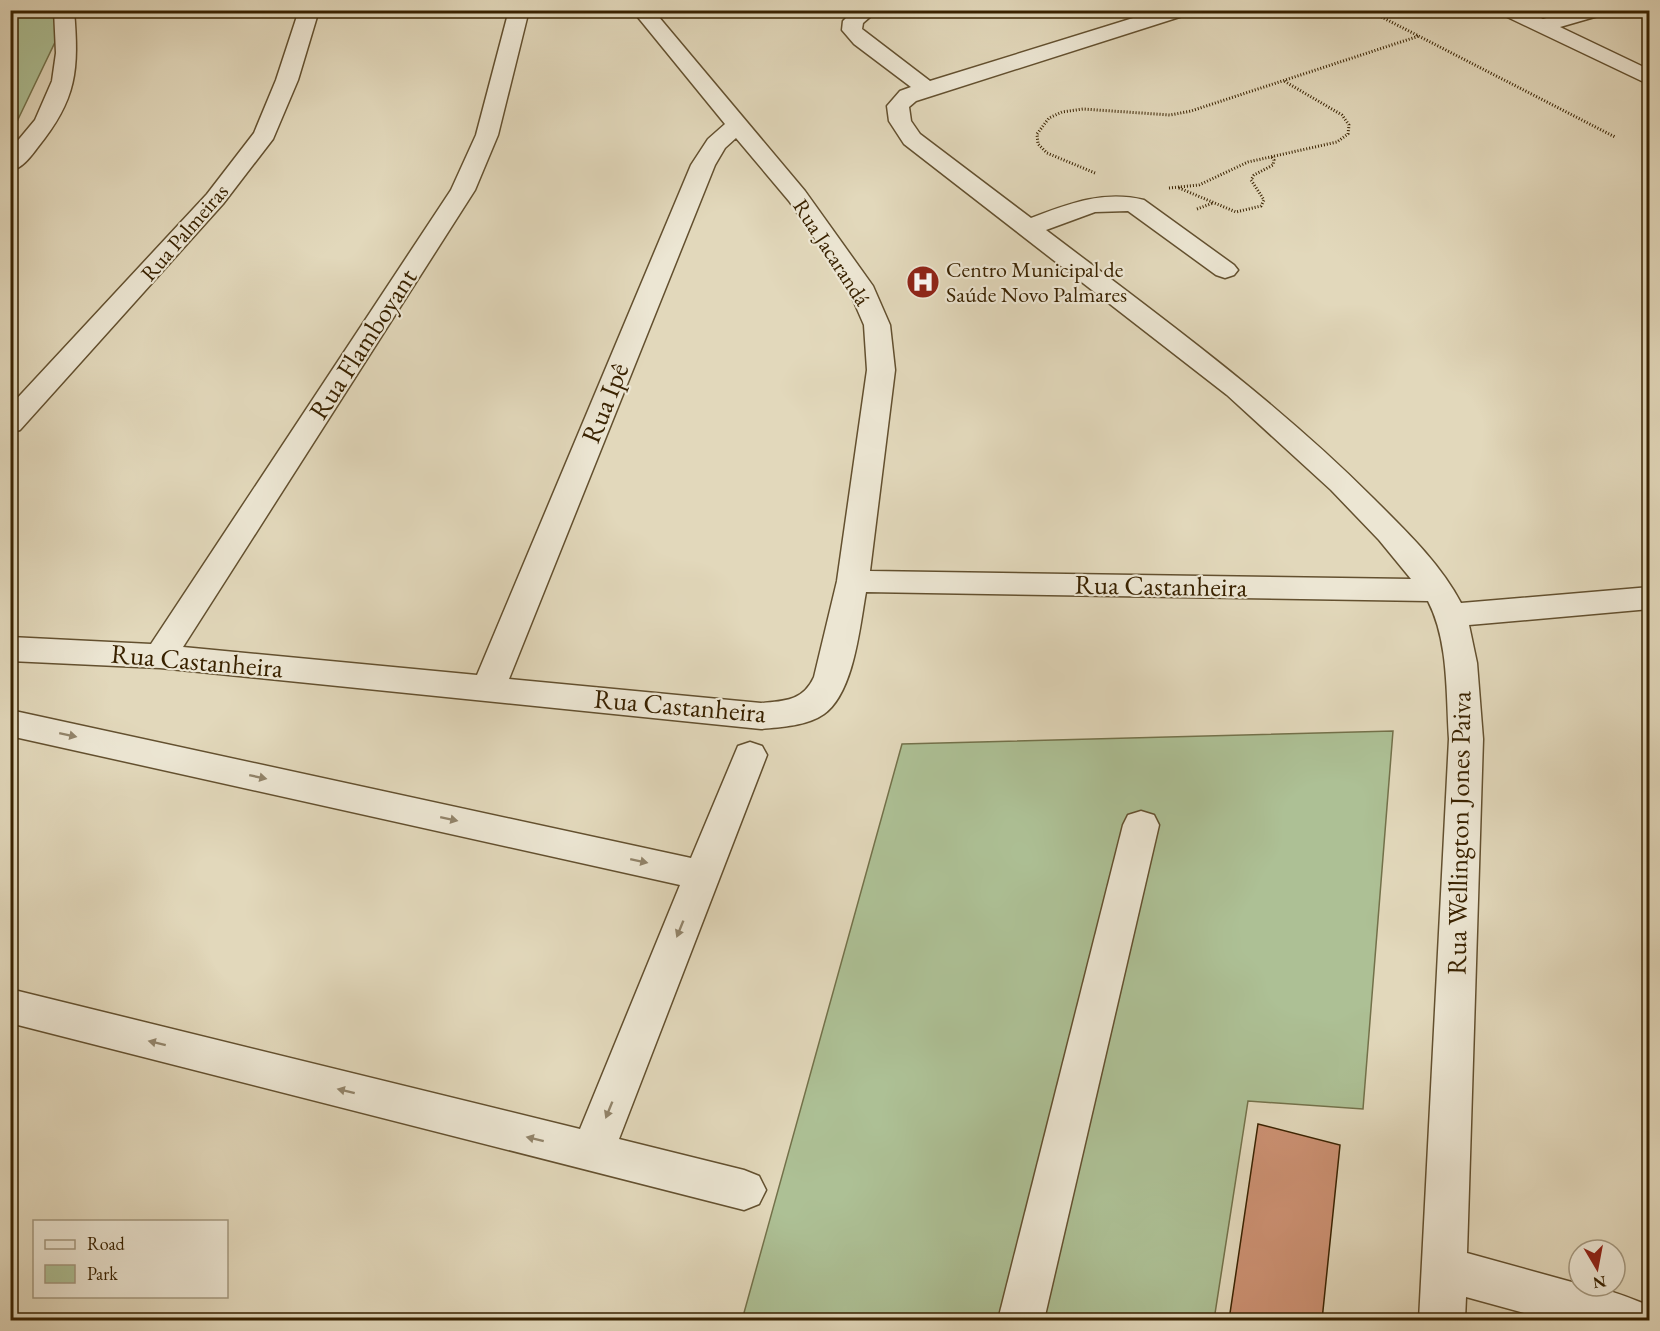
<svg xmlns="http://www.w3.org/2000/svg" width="1660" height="1331" viewBox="0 0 1660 1331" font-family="'EB Garamond',serif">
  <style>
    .green { fill: #adc095; stroke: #73714a; stroke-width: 1.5 }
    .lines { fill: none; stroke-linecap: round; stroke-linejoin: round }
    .stream { fill: #717e66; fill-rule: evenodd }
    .building { fill: #cc9173; stroke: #392200; stroke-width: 1.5 }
    .minor-casing { stroke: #63502f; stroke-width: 3 }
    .path { stroke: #392200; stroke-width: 3; stroke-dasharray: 1 2; stroke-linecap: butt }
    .minor { fill: #ece6d3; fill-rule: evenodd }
    .oneway { fill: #92846a }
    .labels { text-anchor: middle; stroke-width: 4.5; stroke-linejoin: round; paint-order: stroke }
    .far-street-label { font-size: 22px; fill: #392200; stroke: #ece6d3 }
    .far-poi-label { font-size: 22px; fill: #392200; stroke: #ece6d3; text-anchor: start }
    .street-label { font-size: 27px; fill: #392200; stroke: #ece6d3 }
  </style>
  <rect width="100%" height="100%" fill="#e2d8bb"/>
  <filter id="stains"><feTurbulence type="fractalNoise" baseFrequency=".00333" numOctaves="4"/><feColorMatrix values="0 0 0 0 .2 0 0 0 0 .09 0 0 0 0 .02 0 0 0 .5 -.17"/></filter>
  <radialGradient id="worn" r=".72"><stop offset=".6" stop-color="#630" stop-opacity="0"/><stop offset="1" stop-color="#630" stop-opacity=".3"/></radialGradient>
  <g class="green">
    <path d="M11,11H56L57,38L11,134Z"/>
    <path d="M1393,731L1363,1109L1248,1101L1214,1320H742L902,744Z"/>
  </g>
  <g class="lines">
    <path class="stream" d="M11,10H19L14,39L10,41Z"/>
  </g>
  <path class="building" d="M1258,1124L1340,1145L1322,1320H1229Z"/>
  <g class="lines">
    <defs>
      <g id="minor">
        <path d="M54,10H74C79,70 77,99 38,147C31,156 23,168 10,171V150L35,120L52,81L56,53Z"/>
        <path d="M299,10H319L298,80L273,139L223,204L20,430L10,433V406L207,194L254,133L276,80Z"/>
        <path d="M509,10H529L498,135L475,190L183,647L477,675L691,165L708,139L725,124L632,10H653L805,191L873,286L890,325L895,370L870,571L1411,579L1379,540L1331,490L1227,395L904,144L889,121L887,106L900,91L911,87L854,44L842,30L843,21L854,10H878L863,23L862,29L930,81L1159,10H1192L1189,14L916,101L909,107L911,121L920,134L1031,218C1068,204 1103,190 1144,200L1234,265L1238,270L1234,275L1225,278L1216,275L1128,211L1095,212L1046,230C1158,315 1273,398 1373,498C1405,530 1440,563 1461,603L1650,587V609L1469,625L1477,663L1483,739L1467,1253L1579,1284V1286C1601,1286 1625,1296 1645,1304L1650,1320H1550L1466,1297L1465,1320H1419L1449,739C1446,694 1449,642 1428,601L866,592C860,625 854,693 824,714C807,726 781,727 761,729L160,668L10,661V637L151,644L451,190L476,135ZM736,138L789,201L847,286L864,325L867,370L837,581L814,677C803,701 785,701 761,703L509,679L715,165L725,148Z"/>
        <path d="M1498,10H1525L1543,19L1574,10H1608L1605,14L1560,27L1650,70V85L1501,14Z"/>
        <path d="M10,710L691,858L738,746L750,742L762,746L767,755L619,1139L744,1170L759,1176L766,1190L759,1204L744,1210L10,1023V989L580,1129L680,885L10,736Z"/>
        <path d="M1141,811L1154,815L1159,825L1044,1320H998L1123,825L1128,815Z"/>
      </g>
    </defs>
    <use href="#minor" class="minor-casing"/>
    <g class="path">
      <path d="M1368,10L1615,137"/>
      <path d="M1095,173L1047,153L1038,144L1037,134L1049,118L1062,112L1083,109L1170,115L1191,111L1419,36"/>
      <path d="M1169,188L1199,185L1248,162L1337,142L1348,134L1349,125L1342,115L1284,81"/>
      <path d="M1179,188L1236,212L1261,206L1264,200L1251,180L1254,175L1273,165L1274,160L1271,156"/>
      <path d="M1197,209L1213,203"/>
    </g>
    <use href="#minor" class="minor"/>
  </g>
  <defs><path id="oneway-solid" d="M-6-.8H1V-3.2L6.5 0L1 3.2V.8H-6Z" transform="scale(1.5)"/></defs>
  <g class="oneway">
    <use href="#oneway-solid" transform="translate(68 735) rotate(12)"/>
    <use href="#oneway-solid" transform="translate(258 777) rotate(12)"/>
    <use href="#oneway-solid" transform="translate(449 819) rotate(12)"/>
    <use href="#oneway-solid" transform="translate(639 861) rotate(12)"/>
    <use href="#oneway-solid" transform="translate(680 929) rotate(112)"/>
    <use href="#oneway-solid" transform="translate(157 1043) rotate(-166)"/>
    <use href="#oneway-solid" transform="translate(346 1091) rotate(-166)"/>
    <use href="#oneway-solid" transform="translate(609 1110) rotate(112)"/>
    <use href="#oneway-solid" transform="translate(535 1139) rotate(-166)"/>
  </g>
  <defs>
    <symbol id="hospital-disc" viewBox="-11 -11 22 22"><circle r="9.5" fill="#8f2418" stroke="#ece6d3"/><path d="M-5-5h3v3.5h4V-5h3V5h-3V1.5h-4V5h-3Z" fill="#fff"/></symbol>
  </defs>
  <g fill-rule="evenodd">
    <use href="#hospital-disc" x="904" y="263" width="38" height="38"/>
  </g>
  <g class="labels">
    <g class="far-street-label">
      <text transform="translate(184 232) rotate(-49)" y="8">Rua Palmeiras</text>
      <text transform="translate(832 252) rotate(57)" y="8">Rua Jacarandá</text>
    </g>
    <g class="far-poi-label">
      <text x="946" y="277">Centro Municipal de<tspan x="946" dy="25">Saúde Novo Palmares</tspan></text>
    </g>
    <g class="street-label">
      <text transform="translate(363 344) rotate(-57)" y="9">Rua Flamboyant</text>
      <text transform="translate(605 403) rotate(-68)" y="9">Rua Ipê</text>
      <text transform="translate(1161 586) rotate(1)" y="9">Rua Castanheira</text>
      <text transform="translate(197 661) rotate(5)" y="9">Rua Castanheira</text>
      <text transform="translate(680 706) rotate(5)" y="9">Rua Castanheira</text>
      <text transform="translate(1459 833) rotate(-89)" y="9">Rua Wellington Jones Paiva</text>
    </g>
  </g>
  <rect width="1660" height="1331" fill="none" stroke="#e2d8bb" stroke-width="36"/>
  <rect x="12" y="12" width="1636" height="1307" fill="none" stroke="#392200" stroke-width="3"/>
  <rect x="18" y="18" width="1624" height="1295" fill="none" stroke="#392200" stroke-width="1.5"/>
  <rect x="33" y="1220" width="195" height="78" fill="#ece6d3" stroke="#a4987f" stroke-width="1.5"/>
  <rect x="45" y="1240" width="30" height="9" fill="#ece6d3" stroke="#a4987f" stroke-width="1.5"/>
  <text x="87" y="1250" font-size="18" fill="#392200">Road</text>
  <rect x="45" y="1265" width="30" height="18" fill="#adc095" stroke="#a4987f" stroke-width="1.5"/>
  <text x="87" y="1280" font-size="18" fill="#392200">Park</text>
  <g transform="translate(1597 1268) rotate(170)"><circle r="28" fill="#ece6d3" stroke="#a4987f" stroke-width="1.5"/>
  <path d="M0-4.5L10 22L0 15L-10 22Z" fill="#8f2418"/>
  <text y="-9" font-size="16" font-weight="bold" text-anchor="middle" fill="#392200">N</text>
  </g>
  <rect width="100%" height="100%" filter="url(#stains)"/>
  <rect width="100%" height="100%" fill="url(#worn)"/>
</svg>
